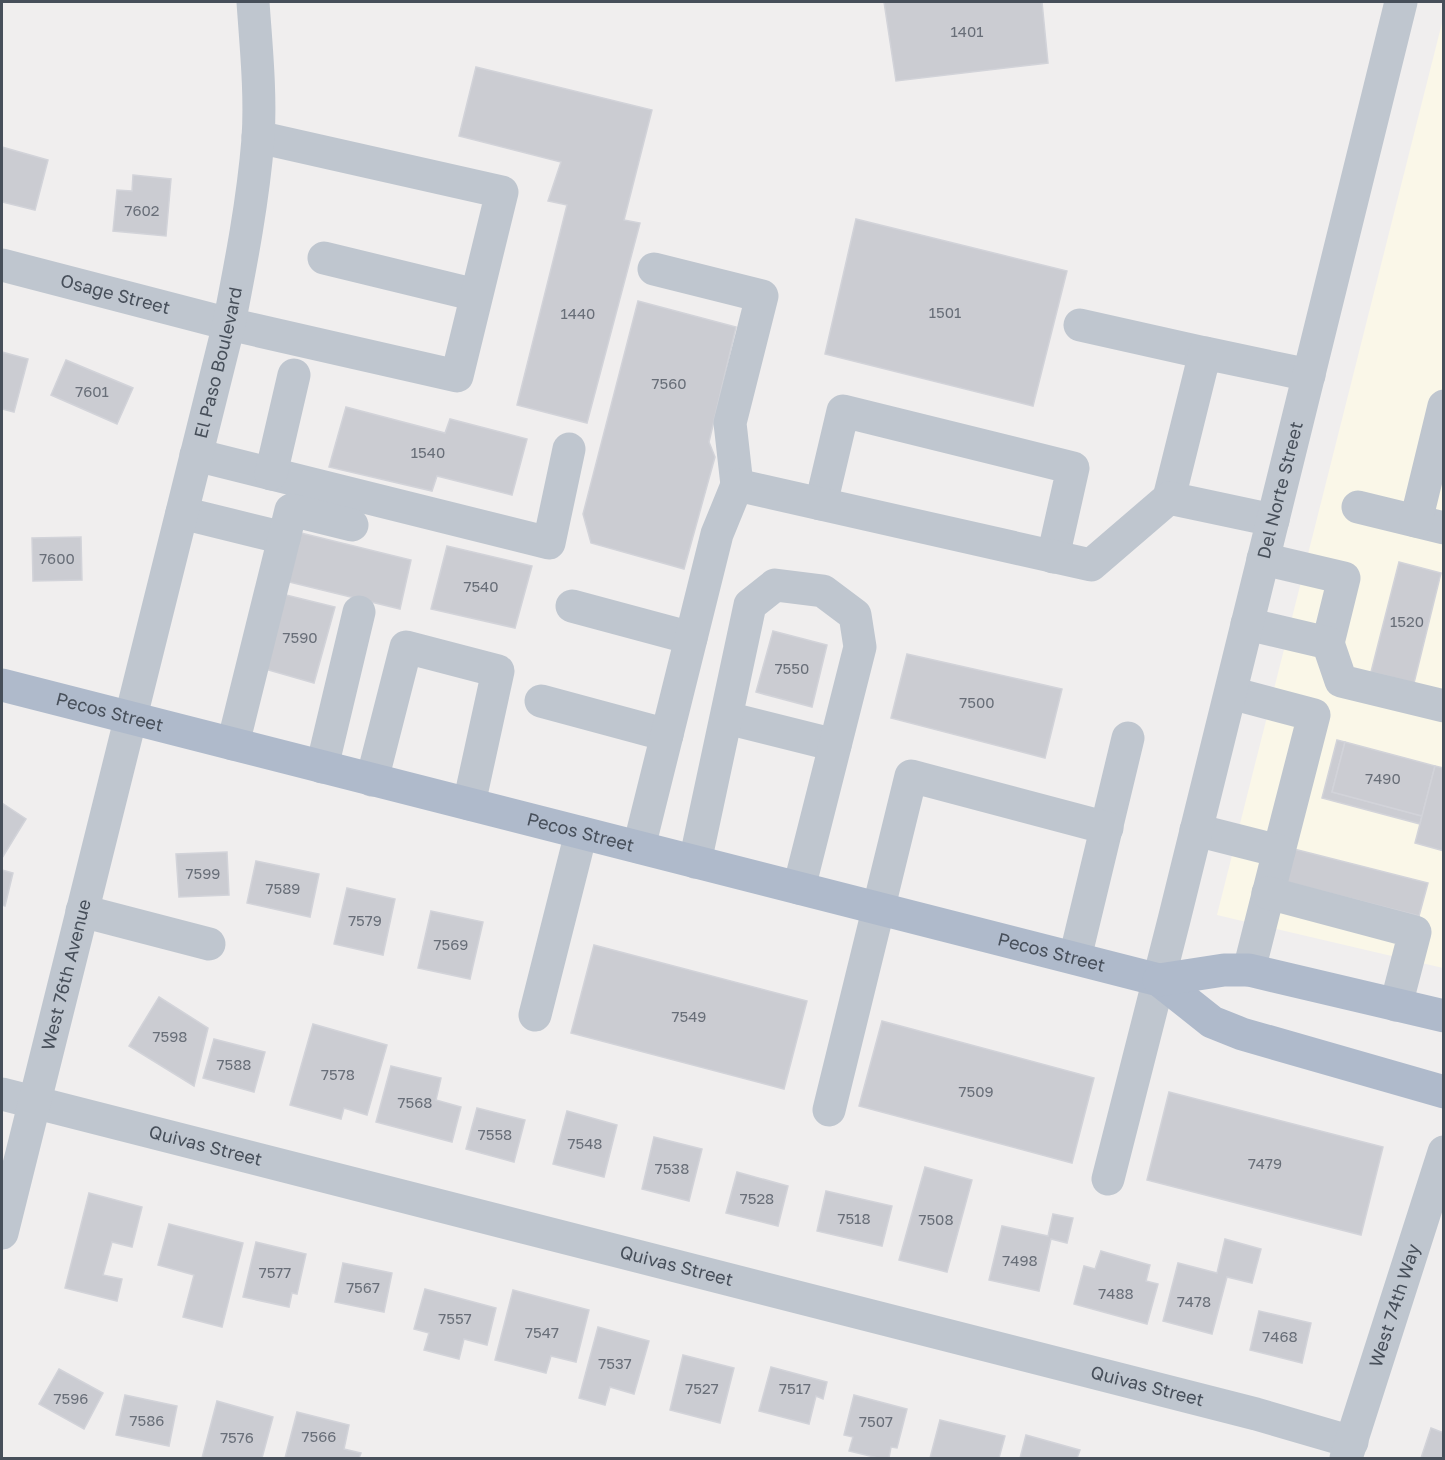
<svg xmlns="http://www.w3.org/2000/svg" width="1445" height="1460" viewBox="0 0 1445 1460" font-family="'Golos Text',sans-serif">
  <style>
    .commercial { fill: #faf7e8 }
    .building { fill: #cbccd2; stroke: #d2d3d9; stroke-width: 1.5 }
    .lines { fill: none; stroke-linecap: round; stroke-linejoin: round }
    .minor { stroke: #bfc6cf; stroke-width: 33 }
    .major { stroke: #afbacb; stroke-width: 33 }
    .labels { text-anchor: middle; stroke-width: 4.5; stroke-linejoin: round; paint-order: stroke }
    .number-label { font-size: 15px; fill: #686e78 }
    .street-label { font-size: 18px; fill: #474f5a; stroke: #fff }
  </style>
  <rect width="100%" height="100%" fill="#f0eeee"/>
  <path class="commercial" d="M1443,19V968L1217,915Z"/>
  <g class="building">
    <path d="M884,2H1042L1048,63L896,81Z"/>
    <path d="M476,67L652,110L624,220L640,223L587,423L517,405L567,205L548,201L561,162L459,136Z"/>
    <path d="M2,147L48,160L35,210L2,202Z"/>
    <path d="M133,175L171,179L166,236L113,231L117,190L132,191Z"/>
    <path d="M856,219L1067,271L1033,406L825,354Z"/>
    <path d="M638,301L736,327L709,442L715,457L684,569L591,543L583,514Z"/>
    <path d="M2,352L28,359L14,412L2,409Z"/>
    <path d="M66,360L133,388L117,424L51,395Z"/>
    <path d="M346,407L445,433L450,419L527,439L512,495L437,476L432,491L329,467Z"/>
    <path d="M297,532L411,560L400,609L285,581Z"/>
    <path d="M81,537L82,580L33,581L32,538Z"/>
    <path d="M447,546L532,566L515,628L431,609Z"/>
    <path d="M1399,562L1441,573L1414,683L1371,672Z"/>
    <path d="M286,595L335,607L314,683L265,669Z"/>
    <path d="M773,631L827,645L812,707L756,692Z"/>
    <path d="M907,654L1062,689L1045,758L891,718Z"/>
    <path d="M1337,740L1345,742L1332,792L1422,816L1420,824L1322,798Z"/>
    <path d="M1345,742L1435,766L1422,816L1332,792Z"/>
    <path d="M1435,766L1444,768V851L1415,843Z"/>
    <path d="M2,803L26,819L2,858Z"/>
    <path d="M1290,848L1428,883L1419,916L1282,881Z"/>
    <path d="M227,852L229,895L179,897L176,854Z"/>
    <path d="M256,861L319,874L310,917L247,903Z"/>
    <path d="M2,870L13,873L5,906L2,905Z"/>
    <path d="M347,888L395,899L383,955L334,944Z"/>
    <path d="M431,911L483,922L470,979L418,968Z"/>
    <path d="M594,945L807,1001L784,1089L571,1033Z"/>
    <path d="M159,997L208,1028L194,1086L129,1046Z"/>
    <path d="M882,1021L1094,1078L1072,1163L859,1106Z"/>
    <path d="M313,1024L387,1045L367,1115L344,1108L341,1119L290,1105Z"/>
    <path d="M214,1039L265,1052L254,1092L203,1078Z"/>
    <path d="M391,1066L441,1078L436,1100L461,1107L452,1142L376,1122Z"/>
    <path d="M1169,1092L1383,1147L1361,1235L1147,1180Z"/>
    <path d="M477,1108L525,1120L514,1162L466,1149Z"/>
    <path d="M567,1111L617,1125L604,1177L553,1164Z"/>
    <path d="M654,1137L702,1149L689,1201L642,1189Z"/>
    <path d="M925,1167L972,1180L947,1272L899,1260Z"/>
    <path d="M737,1172L788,1186L778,1226L726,1213Z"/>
    <path d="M826,1191L892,1206L882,1246L817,1231Z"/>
    <path d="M89,1193L142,1207L132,1247L112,1242L103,1275L122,1279L117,1301L65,1288Z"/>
    <path d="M1053,1214L1073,1218L1067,1243L1051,1239L1039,1291L989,1280L1002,1226L1048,1236Z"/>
    <path d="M169,1224L243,1243L222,1327L183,1317L194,1275L158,1265Z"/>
    <path d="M1225,1239L1261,1249L1252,1283L1227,1277L1212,1334L1163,1321L1178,1263L1217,1273Z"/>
    <path d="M256,1242L306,1254L297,1294L292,1293L289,1307L243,1297Z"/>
    <path d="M1101,1251L1150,1265L1146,1281L1158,1284L1147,1324L1074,1304L1084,1266L1095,1269Z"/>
    <path d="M343,1263L392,1273L384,1312L335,1302Z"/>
    <path d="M425,1289L496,1308L487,1345L464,1339L459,1359L424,1350L429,1333L414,1329Z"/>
    <path d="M513,1290L589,1310L576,1362L551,1356L546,1373L495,1360Z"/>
    <path d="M1259,1311L1311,1323L1302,1363L1250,1350Z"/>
    <path d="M598,1327L649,1341L634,1394L610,1387L605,1405L579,1398Z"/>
    <path d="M683,1355L734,1368L720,1423L670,1410Z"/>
    <path d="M771,1367L827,1382L823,1399L816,1396L809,1424L759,1411Z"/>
    <path d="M59,1369L103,1393L84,1429L39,1404Z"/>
    <path d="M125,1395L177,1406L169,1446L116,1435Z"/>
    <path d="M854,1395L907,1409L897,1448L891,1447L889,1458H878L849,1451L853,1437L844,1435Z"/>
    <path d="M217,1401L273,1417L262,1458H202Z"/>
    <path d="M297,1412L349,1425L344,1449L361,1453L359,1458H285Z"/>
    <path d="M940,1420L1005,1436L999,1458H930Z"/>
    <path d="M1431,1428L1444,1433V1458H1421Z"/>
    <path d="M1026,1435L1080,1450L1077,1458H1020Z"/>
  </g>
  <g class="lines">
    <g class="minor">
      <path d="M324,258L476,295"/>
      <path id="s1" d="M2,265L229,324L457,376L502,192L258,137"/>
      <path d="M654,269L762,296L730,423L737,485"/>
      <path d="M1080,325L1205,353"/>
      <path d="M196,455L549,543L569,449"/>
      <path d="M271,474L294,375"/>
      <path d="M1169,498L1205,353L1309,375"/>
      <path d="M821,504L843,411L1073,468L1053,557"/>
      <path d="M1358,507L1444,528"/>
      <path d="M182,513L284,538"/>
      <path d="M1416,521L1444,406"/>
      <path d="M1263,559L1344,578L1328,643"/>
      <path d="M572,606L691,638"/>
      <path d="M1247,624L1328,643L1341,681L1444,706"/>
      <path d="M1231,693L1314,715L1279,851"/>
      <path d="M541,701L667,735"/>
      <path d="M727,718L835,745"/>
      <path d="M233,744L291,510L352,525"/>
      <path d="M322,767L359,612"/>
      <path d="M372,780L406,647L498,671L469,804"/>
      <path d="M1196,830L1279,851L1249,970"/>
      <path d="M639,847L717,534L737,485L1091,565L1169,498L1273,520"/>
      <path d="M695,862L750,605L775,585L823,591L855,615L860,647L799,888"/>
      <path d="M1268,893L1415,932L1396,1005"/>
      <path d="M82,911L209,944"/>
      <path d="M1075,958L1128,738"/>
      <path d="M535,1015L581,833"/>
      <path id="s2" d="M2,1094L1256,1414L1352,1442"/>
      <path d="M829,1110L911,776L1107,828"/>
      <path id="s3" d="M1108,1179L1174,920L1401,2"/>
      <path id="s4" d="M2,1233L229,324C241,263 253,201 258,139C261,94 256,46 253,2"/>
      <path id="s5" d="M1346,1458L1444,1152"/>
    </g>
    <g class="major">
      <path id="s6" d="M2,685L1159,980L1212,1022L1242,1034L1444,1092"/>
      <path d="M1159,980L1224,970H1249L1444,1016"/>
    </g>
  </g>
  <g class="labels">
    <g class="number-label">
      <text x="967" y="37">1401</text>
      <text x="142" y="216">7602</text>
      <text x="945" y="318">1501</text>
      <text x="578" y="319">1440</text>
      <text x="669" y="389">7560</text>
      <text x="92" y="397">7601</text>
      <text x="428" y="458">1540</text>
      <text x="57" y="564">7600</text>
      <text x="481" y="592">7540</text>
      <text x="1407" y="627">1520</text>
      <text x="300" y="643">7590</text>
      <text x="792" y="674">7550</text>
      <text x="977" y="708">7500</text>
      <text x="1383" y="784">7490</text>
      <text x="203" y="879">7599</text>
      <text x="283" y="894">7589</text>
      <text x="365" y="926">7579</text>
      <text x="451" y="950">7569</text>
      <text x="689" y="1022">7549</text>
      <text x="170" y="1042">7598</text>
      <text x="234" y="1070">7588</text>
      <text x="338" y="1080">7578</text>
      <text x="976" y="1097">7509</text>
      <text x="415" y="1108">7568</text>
      <text x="495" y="1140">7558</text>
      <text x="585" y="1149">7548</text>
      <text x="1265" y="1169">7479</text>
      <text x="672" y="1174">7538</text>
      <text x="757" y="1204">7528</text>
      <text x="854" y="1224">7518</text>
      <text x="936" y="1225">7508</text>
      <text x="1020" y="1266">7498</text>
      <text x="275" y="1278">7577</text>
      <text x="363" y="1293">7567</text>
      <text x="1116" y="1299">7488</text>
      <text x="1194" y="1307">7478</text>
      <text x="455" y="1324">7557</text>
      <text x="542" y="1338">7547</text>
      <text x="1280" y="1342">7468</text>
      <text x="615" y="1369">7537</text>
      <text x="702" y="1394">7527</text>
      <text x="795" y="1394">7517</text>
      <text x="71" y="1404">7596</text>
      <text x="147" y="1426">7586</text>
      <text x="876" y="1427">7507</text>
      <text x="319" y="1442">7566</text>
      <text x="237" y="1443">7576</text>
    </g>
    <g class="street-label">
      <text dy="6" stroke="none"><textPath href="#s1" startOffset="117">Osage Street</textPath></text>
      <text dy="6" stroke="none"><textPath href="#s4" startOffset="897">El Paso Boulevard</textPath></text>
      <text dy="6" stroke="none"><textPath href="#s3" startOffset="710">Del Norte Street</textPath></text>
      <text dy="6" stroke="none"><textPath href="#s6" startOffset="111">Pecos Street</textPath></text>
      <text dy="6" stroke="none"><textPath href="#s6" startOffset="597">Pecos Street</textPath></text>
      <text dy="6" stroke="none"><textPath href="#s6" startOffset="1083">Pecos Street</textPath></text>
      <text dy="6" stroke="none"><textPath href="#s4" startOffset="266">West 76th Avenue</textPath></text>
      <text dy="6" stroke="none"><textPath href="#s2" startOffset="210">Quivas Street</textPath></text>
      <text dy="6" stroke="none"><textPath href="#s2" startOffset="696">Quivas Street</textPath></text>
      <text dy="6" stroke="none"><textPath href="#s5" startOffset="160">West 74th Way</textPath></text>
      <text dy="6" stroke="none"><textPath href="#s2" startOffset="1182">Quivas Street</textPath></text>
    </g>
  </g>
  <rect width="1445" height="1460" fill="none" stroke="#474f5a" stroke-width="6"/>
</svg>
